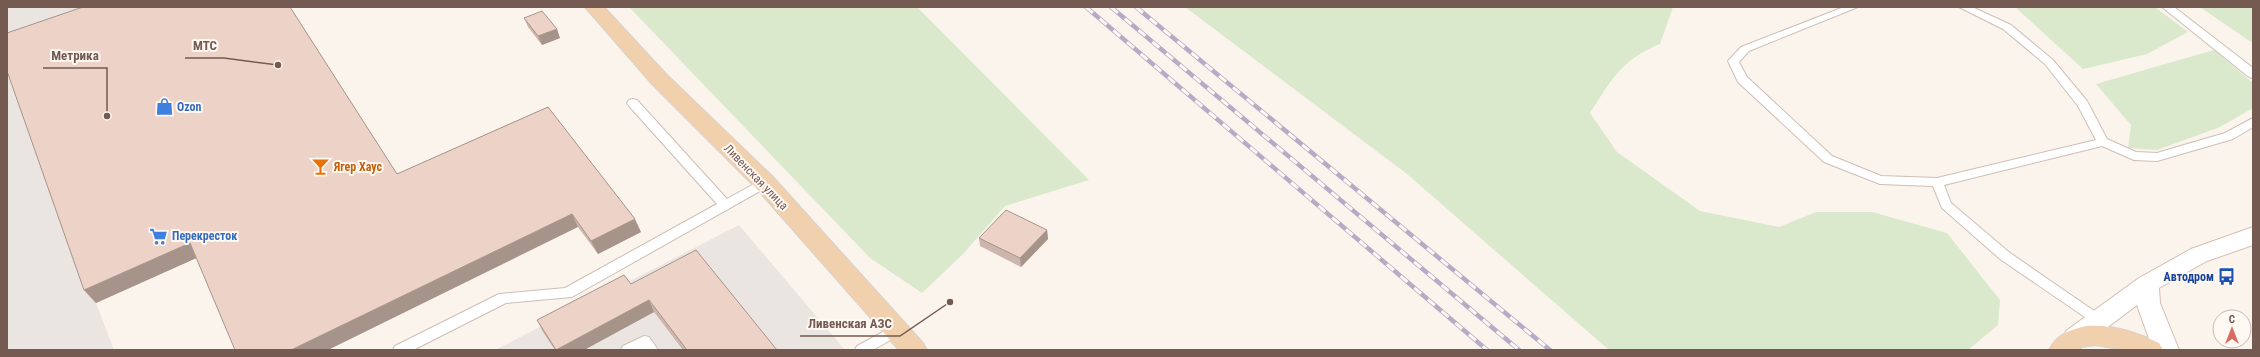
<svg xmlns="http://www.w3.org/2000/svg" width="2260" height="357" viewBox="0 0 2260 357" font-family="'Roboto Condensed',sans-serif">
  <style>
    .industrial { fill: #ebe5e1 }
    .green { fill: #dae8cc }
    .lines { fill: none; stroke-linecap: round; stroke-linejoin: round }
    .service-casing { stroke: #cebeb5; stroke-width: 2 }
    .secondary-casing { stroke: #d1beb3; stroke-width: 2 }
    .primary-casing { stroke: #d8d1ce; stroke-width: 2 }
    .service { fill: #fff; fill-rule: evenodd }
    .secondary { fill: #fff; fill-rule: evenodd }
    .primary { fill: #f1d1ad; fill-rule: evenodd }
    .rail-casing { stroke: #b6abc5; stroke-width: 4.5 }
    .rail { stroke: #fef8f3; stroke-width: 3; stroke-dasharray: 9; stroke-linecap: butt }
    .wall { fill: #ccb5ab }
    .shaded-wall { fill: #a6948b }
    .building { fill: #edd3c7; stroke: #a6948b }
    .labels { text-anchor: middle; stroke-width: 4; stroke-linejoin: round; paint-order: stroke }
    .shop-label { font-size: 12px; font-weight: bold; fill: #366cbe; stroke: #fef8f3; text-anchor: start }
    .food-label { font-size: 12px; font-weight: bold; fill: #c56008; stroke: #fef8f3; text-anchor: start }
    .street-label { font-size: 12px; fill: #745a51; stroke: #fef8f3 }
    .transit-label { font-size: 12px; font-weight: bold; fill: #164399; stroke: #fef8f3; text-anchor: end }
    .leader { fill: none; stroke: #745a51; stroke-width: 1.5 }
    .callout-dot { fill: #745a51; stroke: #fef8f3; stroke-width: 1.5 }
    .callout-label { font-size: 13px; text-anchor: middle; font-weight: bold; fill: #745a51; stroke: #fef8f3; stroke-width: 4; stroke-linejoin: round; paint-order: stroke }
  </style>
  <rect width="100%" height="100%" fill="#fbf4ed"/>
  <g class="industrial">
    <path d="M7,7H126L96,303L114,350H7Z"/>
    <path d="M739,225L845,350H495Z"/>
  </g>
  <g class="green">
    <path d="M629,7H917L1089,180L1005,206L963,254L922,293L870,258Z"/>
    <path d="M1185,7H1673L1660,44C1621,60 1612,79 1590,113L1617,152L1700,211L1779,227L1816,212H1872L1947,233L2000,300L1998,325L1968,350H1609L1407,174Z"/>
    <path d="M2015,7H2155L2188,32L2147,54L2083,69Z"/>
    <path d="M2200,7H2253V43L2248,40Z"/>
    <path d="M2214,50L2253,83V108L2220,127L2157,150L2128,148L2131,125L2096,84Z"/>
  </g>
  <g class="lines">
    <defs>
      <g id="service">
        <path d="M1844,7H1858L1749,51L1739,62L1747,77L1832,156L1881,176L1937,178L2096,140L2078,106L2045,64L2003,29L1959,7H1972L2011,25L2053,60L2087,101L2107,139L2136,152L2157,153L2225,133L2253,118V127L2233,139L2157,161L2134,160L2102,146L1944,185L1951,203L2010,253L2103,317L2105,321L2103,325L2098,326L2000,259L1942,208L1933,186L1880,184L1824,162L1738,82L1728,61L1741,47Z"/>
        <path d="M2162,7H2174L2253,68V78L2249,77Z"/>
        <path d="M633,99L637,100L727,199L761,180H769L771,183L769,186L572,297L506,303L413,350H393L395,346L499,294L565,288L717,204L629,106L627,103L629,100Z"/>
        <path d="M896,325L901,326L903,330L901,334L873,350H855L857,346Z"/>
        <path d="M644,336L649,337L658,350H621L623,346Z"/>
      </g>
      <path id="secondary" d="M2253,227V245L2207,261L2159,288L2160,303L2179,350H2153L2137,305L2084,345L2075,348L2066,345L2063,338L2066,331L2139,278L2191,249Z"/>
      <g id="primary">
        <path d="M585,7H604L666,74L773,177L923,343L927,350H899L757,189L652,84Z"/>
        <path d="M2086,326C2112,324 2136,332 2159,343L2163,350H2125L2095,345L2082,347L2078,350H2049C2057,334 2070,330 2086,326Z"/>
      </g>
    </defs>
    <use href="#service" class="service-casing"/>
    <use href="#secondary" class="secondary-casing"/>
    <use href="#primary" class="primary-casing"/>
    <use href="#service" class="service"/>
    <use href="#secondary" class="secondary"/>
    <use href="#primary" class="primary"/>
    <defs>
      <g id="rail">
        <path d="M1086,7L1487,350"/>
        <path d="M1111,7L1519,350"/>
        <path d="M1136,7L1550,350"/>
      </g>
    </defs>
    <use href="#rail" class="rail-casing"/>
    <use href="#rail" class="rail"/>
  </g>
  <g class="wall">
    <path d="M524,18L560,38L542,45L528,27Z"/>
    <path d="M548,107L641,232L598,254L578,227L196,258L96,303L84,290L397,174Z"/>
    <path d="M1047,230L1048,239L1021,267L980,246L979,238Z"/>
    <path d="M631,284L777,350H683L654,312L584,350H555L543,332L537,320Z"/>
  </g>
  <g class="shaded-wall">
    <path d="M557,29L560,38L542,45L538,36Z"/>
    <path d="M572,214L578,227L328,350H291Z"/>
    <path d="M635,219L641,232L598,254L591,241Z"/>
    <path d="M1047,230L1048,239L1021,267L1020,258Z"/>
    <path d="M190,243L201,256L96,303L84,290Z"/>
    <path d="M649,300L654,312L584,350H556Z"/>
  </g>
  <g class="building">
    <path d="M83,7H290L397,174L548,107L635,219L591,241L572,214L291,350H235L190,243L84,290L7,71V33Z"/>
    <path d="M542,11L557,29L538,36L524,18Z"/>
    <path d="M1006,210L1047,230L1020,258L979,238Z"/>
    <path d="M696,250L777,350H687L649,300L556,350L537,320L624,275L631,284Z"/>
  </g>
  <defs>
    <symbol id="shop-bare" viewBox="-9 -9 18 18"><path d="M-5-2.5h2.3a2.7 3.5 0 0 1 5.4 0H5L5.5 6h-11ZM-1.5-2.5h3a1.5 2.3 0 0 0-3 0Z" fill="#3f7fe0" stroke="#fef8f3" stroke-width="2.5" paint-order="stroke"/></symbol>
    <symbol id="bar-bare" viewBox="-9 -9 18 18"><path d="M-6-5H6L.8 .8V4.5H3.5V6h-7V4.5H-.8V.8Z" fill="#e8710a" stroke="#fef8f3" stroke-width="2.5" paint-order="stroke"/></symbol>
    <symbol id="supermarket-bare" viewBox="-9 -9 18 18"><path d="M-6-5.5h2.5l.6 2H6L4.5 2H-2.5L-4.4-4H-6ZM-1.5 3.2a1.3 1.3 0 1 0 .1 0ZM3 3.2a1.3 1.3 0 1 0 .1 0Z" fill="#3f7fe0" stroke="#fef8f3" stroke-width="2.5" paint-order="stroke"/></symbol>
    <symbol id="bus-bare" viewBox="-9 -9 18 18"><path d="M-5-6H5V4H4V6H2V4H-2V6H-4V4H-5ZM-3.5-4V0h7V-4ZM-3.5 1.2v1.5H-2V1.2ZM2 1.2v1.5H3.5V1.2Z" fill="#1a4fb4" stroke="#fef8f3" stroke-width="2.5" paint-order="stroke"/></symbol>
  </defs>
  <g fill-rule="evenodd">
    <use href="#shop-bare" x="152" y="94" width="25" height="25"/>
    <use href="#bar-bare" x="308" y="154" width="25" height="25"/>
    <use href="#supermarket-bare" x="146" y="224" width="25" height="25"/>
    <use href="#bus-bare" x="2214" y="264" width="25" height="25"/>
  </g>
  <g class="labels">
    <g class="shop-label">
      <text x="177" y="111">Ozon</text>
      <text x="172" y="240">Перекресток</text>
    </g>
    <g class="food-label">
      <text x="334" y="171">Ягер Хаус</text>
    </g>
    <g class="street-label">
      <text transform="translate(756 177) rotate(46)" y="4">Ливенская улица</text>
    </g>
    <g class="transit-label">
      <text x="2214" y="281">Автодром</text>
    </g>
  </g>
  <path class="leader" d="M278 65L224 58H185M107 116L107 68H43M950 302L900 336H800"/>
  <g class="callout-dot">
    <circle cx="278" cy="65" r="4"/>
    <circle cx="107" cy="116" r="4"/>
    <circle cx="950" cy="302" r="4"/>
  </g>
  <g class="callout-label">
    <text x="205" y="50">МТС</text>
    <text x="75" y="60">Метрика</text>
    <text x="850" y="328">Ливенская АЗС</text>
  </g>
  <rect width="2260" height="357" fill="none" stroke="#745a51" stroke-width="16"/>
  <g transform="translate(2232 329)"><circle r="19" fill="#fef8f3" stroke="#c7b9b2"/>
  <path d="M0-3L7 15L0 10L-7 15Z" fill="#d66f61"/>
  <text y="-6" font-size="11" font-weight="bold" text-anchor="middle" fill="#745a51">С</text>
  </g>
</svg>
